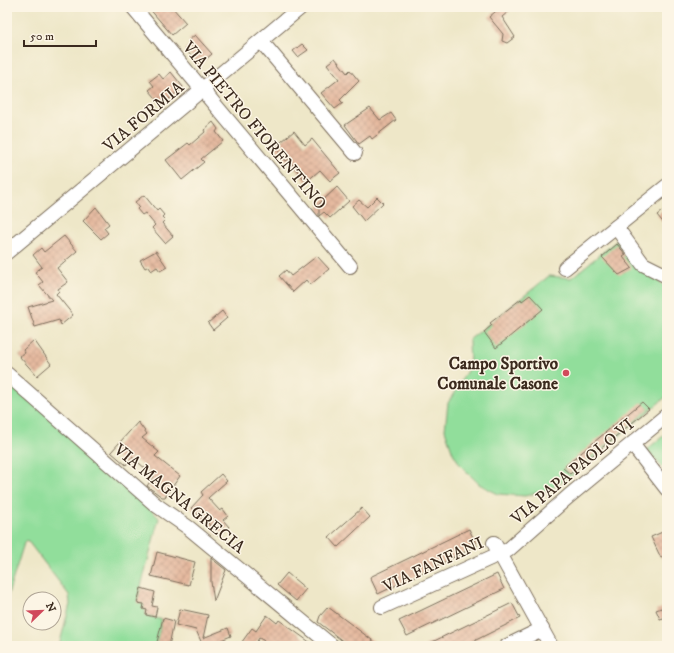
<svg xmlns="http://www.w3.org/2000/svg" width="674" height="653" viewBox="0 0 674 653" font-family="'IM FELL DW Pica',serif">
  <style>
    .green { fill: #91de9b; stroke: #66845c }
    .building { fill: url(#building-cross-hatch) }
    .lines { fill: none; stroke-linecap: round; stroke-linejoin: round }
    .minor-casing { stroke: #7a6c5a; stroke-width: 16 }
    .minor { stroke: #fff; stroke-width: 14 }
    .poi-dot { fill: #d1495b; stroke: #fcf5e5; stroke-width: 1.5 }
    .labels { text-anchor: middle; stroke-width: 3; stroke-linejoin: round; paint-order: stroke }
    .street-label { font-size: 17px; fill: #3b2a1e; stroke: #fcf5e5 }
    .poi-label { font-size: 17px; font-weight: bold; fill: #3b2a1e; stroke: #fcf5e5; text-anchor: end }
  </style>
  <defs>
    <pattern id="building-cross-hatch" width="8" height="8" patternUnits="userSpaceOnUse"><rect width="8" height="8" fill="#e5b99f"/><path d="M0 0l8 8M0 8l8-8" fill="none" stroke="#c59f88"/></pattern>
  </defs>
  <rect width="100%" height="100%" fill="#fcf5e5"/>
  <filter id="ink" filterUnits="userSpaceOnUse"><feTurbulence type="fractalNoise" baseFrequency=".025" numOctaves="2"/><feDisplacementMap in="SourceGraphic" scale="8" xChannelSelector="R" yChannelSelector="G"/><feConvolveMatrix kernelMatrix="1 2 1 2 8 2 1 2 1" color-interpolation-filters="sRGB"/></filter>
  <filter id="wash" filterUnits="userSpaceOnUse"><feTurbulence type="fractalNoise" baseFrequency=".012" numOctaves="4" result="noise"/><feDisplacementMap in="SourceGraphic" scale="16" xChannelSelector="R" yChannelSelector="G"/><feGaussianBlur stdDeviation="0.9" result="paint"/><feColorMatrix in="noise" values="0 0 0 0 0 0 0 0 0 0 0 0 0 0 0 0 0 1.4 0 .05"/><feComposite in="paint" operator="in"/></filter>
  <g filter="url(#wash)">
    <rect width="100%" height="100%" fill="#eee7c8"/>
    <g class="green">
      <path d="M618,240L649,274L667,288V396L570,477L548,490L525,496L498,494L479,484L461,466L453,453L445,430L448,403L470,366L469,340L549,276L571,278Z"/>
      <path d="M7,379L131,489L159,518L137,602L144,604L146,615L162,620L156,646H59L70,604L69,595L27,540L24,543L7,598V433L11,431L7,426Z"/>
      <path d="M667,433V472L646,450Z"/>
    </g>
    <g id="blocks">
      <g class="building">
        <path d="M148,7H172L186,23L172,35Z"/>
        <path d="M501,7H514L502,17L515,37L507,43L502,41L503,34L489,17Z"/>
        <path d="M195,35L212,54L199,65L185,49L192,44L189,40Z"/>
        <path d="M302,44L308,50L298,57L293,51Z"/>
        <path d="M335,58L347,73L350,70L359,81L340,100L343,103L335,109L321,93L339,79L327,64Z"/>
        <path d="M171,72L183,87L162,105L149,90L154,86L150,81L159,74L163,79Z"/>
        <path d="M370,108L380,120L391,113L396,120L372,139L370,136L359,144L345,125Z"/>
        <path d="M213,122L218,129L216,132L223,141L201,159L204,162L182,180L166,160L188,143L190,145L205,132L204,130Z"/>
        <path d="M294,131L305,145L312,139L340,173L330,181L320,170L306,182L288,159L286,161L275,147Z"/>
        <path d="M337,187L349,201L330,218L324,212L319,216V204Z"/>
        <path d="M144,195L157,211L159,209L164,215L162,217L165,220L162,223L173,236L165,243L152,228L155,225L145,213L142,215L137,209L139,207L135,202Z"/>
        <path d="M377,197L383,203L364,221L352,206L359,200L367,207Z"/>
        <path d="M96,207L109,224L104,228L108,233L101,239L83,221Z"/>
        <path d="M667,207V227L657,215Z"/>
        <path d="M64,236L77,251L57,268L68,282L58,289L59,291L56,294L73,315L61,325L59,320L35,327L28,307L52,300L39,285L43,282L35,272L42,267L33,255L41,248L44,252Z"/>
        <path d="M617,244L626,255L623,257L632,268L619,275L602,257Z"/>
        <path d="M156,251L167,267L160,271L157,267L151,271L149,266L145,268L140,260Z"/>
        <path d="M317,256L329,269L310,285L306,280L293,292L279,276L286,270L291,276Z"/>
        <path d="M530,295L543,309L496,348L484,332L492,325L490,323L521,299L522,301Z"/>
        <path d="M222,311L227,318L213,330L208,323Z"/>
        <path d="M34,340L51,364L37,376L19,356L25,353L23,350Z"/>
        <path d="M642,402L649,409L570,474L563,468Z"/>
        <path d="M138,422L147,434L142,438L159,452L155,456L180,476L165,497H162L147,486L154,476L132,457L126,465L111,452Z"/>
        <path d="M221,474L227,481L208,498L220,511L223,509L228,516L223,520L229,527L218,536L205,519L204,520L191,508L203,495L201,492Z"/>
        <path d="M362,508L370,517L338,547L329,537Z"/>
        <path d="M469,529L477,546L378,594L370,577Z"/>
        <path d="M667,530V555L661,558L651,537Z"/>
        <path d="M157,552L195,562L189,585L151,576Z"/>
        <path d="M211,558L226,570L214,601L211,582Z"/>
        <path d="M287,573L306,589L296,601L277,585Z"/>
        <path d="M497,574L504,589L407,636L399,621Z"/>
        <path d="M141,588L155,592L152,606L157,607L155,617L146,615L147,610L143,609L144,604L137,603Z"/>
        <path d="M512,603L520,618L464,646H424Z"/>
        <path d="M667,606V617L660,619L656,610Z"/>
        <path d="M328,607L380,646H349L318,622L320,616Z"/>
        <path d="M180,609L208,615L203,638L228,628L231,636L221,640L223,644L217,646H203L196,630L176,625Z"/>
        <path d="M267,615L277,623L279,620L315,646H274L259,638L254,646H239L252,628L256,631Z"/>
        <path d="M163,618L174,621L169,646H156Z"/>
      </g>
    </g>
  </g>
  <g filter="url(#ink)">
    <use href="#blocks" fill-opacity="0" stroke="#7a6c5a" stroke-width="1"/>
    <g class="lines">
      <defs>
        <g id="minor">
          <path d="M133,7L350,266"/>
          <path d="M261,41L355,153"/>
          <path d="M616,227L643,264L667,276"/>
          <path d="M7,252L301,7"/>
          <path d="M565,268L667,186"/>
          <path d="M7,374L156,505L189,528L332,646"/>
          <path d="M632,444L667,489"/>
          <path d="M494,543L551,646"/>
          <path d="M382,607L508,550L569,496L667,415"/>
          <path d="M507,646L542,629"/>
        </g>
      </defs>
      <use href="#minor" class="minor-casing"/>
      <use href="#minor" class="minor"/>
    </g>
  </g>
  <circle class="poi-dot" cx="566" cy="373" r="4"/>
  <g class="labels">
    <g class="street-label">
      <text transform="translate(143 116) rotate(-40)" y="6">VIA FORMIA</text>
      <text transform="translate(255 125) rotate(50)" y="6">VIA PIETRO FIORENTINO</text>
      <text transform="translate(572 471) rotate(-40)" y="6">VIA PAPA PAOLO VI</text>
      <text transform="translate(180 498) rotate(39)" y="6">VIA MAGNA GRECIA</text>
      <text transform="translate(433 564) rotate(-25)" y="6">VIA FANFANI</text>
    </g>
    <g class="poi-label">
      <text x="558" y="369">Campo Sportivo<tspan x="558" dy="20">Comunale Casone</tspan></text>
    </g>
  </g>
  <rect width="674" height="653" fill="none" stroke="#fcf5e5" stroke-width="24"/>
  <g transform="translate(42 611) rotate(67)"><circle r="19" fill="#fcf5e5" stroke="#afa495"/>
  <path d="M0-3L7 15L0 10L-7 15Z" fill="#d1495b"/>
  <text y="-6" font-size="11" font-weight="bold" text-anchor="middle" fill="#3b2a1e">N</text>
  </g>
  <path d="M24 40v6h72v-6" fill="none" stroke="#3b2a1e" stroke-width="2"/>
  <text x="30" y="40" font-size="12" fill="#3b2a1e" stroke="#fcf5e5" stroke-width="3" paint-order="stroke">50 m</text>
</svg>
